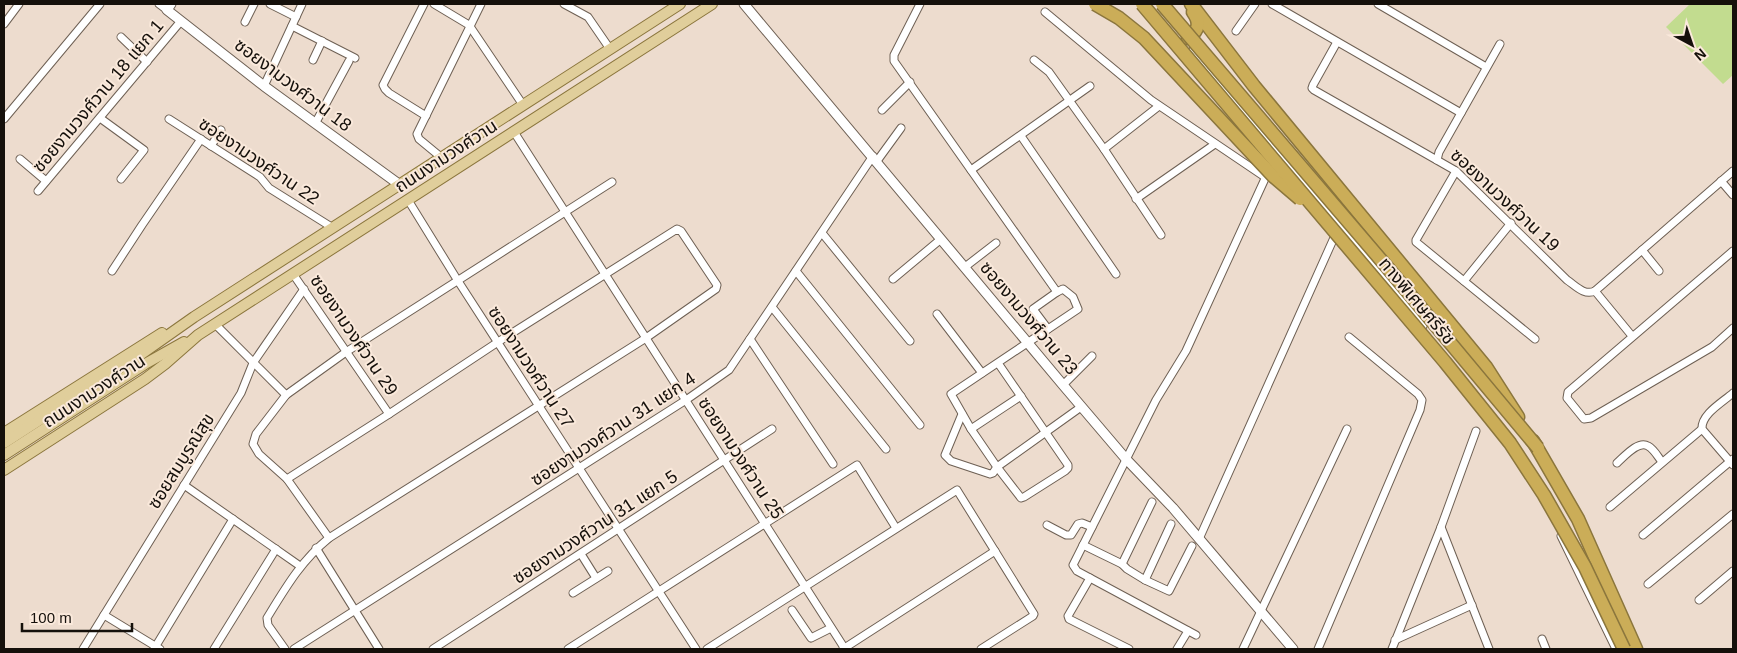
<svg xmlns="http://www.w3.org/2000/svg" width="1737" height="653" viewBox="0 0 1737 653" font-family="Arial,'Noto Sans Thai',sans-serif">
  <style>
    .green { fill: #c2dc8f }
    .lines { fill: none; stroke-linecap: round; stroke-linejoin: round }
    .minor-casing { stroke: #6e6054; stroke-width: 9 }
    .tertiary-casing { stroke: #6e6054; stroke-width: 11 }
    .primary-casing { stroke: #8b763d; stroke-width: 12 }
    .motorway-casing { stroke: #8b763d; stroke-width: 15 }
    .minor { stroke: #fff; stroke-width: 7 }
    .tertiary { stroke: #fff; stroke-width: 9 }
    .primary { stroke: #e0ce9b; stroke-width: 10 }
    .motorway { stroke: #cbad58; stroke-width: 12 }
    .motorway-bridge-casing { stroke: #8b763d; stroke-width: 15; stroke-linecap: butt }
    .motorway-bridge { stroke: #cbad58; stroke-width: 12 }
    .labels { text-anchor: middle; stroke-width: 4; stroke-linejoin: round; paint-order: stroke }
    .street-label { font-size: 18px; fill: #15100b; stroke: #fae9db }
  </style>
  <rect width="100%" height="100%" fill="#eddcce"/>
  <path class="green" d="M1690,4H1733V75L1723,84L1666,27Z"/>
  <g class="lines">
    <defs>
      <g id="minor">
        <path d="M159,4L167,10"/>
        <path d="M270,4L296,17"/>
        <path d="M424,4L383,85L385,89L389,93L426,116"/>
        <path d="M434,4L469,25L523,105"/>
        <path d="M564,4L588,17L610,49"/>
        <path d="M920,4L894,55V61L1057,292L1063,289L1073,297L1078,309L951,394L971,429L997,467L1021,498L1024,497L1065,471L1068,468V465L998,363"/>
        <path d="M1272,4L1461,113"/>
        <path d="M1378,4L1486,67"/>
        <path d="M1045,12L1151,100L1265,177"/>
        <path d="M245,22L254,4"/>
        <path d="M4,24L19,4"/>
        <path d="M292,26L355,58"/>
        <path d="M1236,31L1255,4"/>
        <path d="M121,37L147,62"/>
        <path d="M1337,42L1313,85L1312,88L1314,90L1456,171L1567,280C1576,286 1584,296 1595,291L1733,171"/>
        <path d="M1193,50L1423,326"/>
        <path d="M313,60L322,41"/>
        <path d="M1034,60L1049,72L1104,149L1161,235"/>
        <path d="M264,86L302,4"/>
        <path d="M882,110L910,82"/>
        <path d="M100,118L144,150L121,179"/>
        <path d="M4,119L100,4"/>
        <path d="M169,119L260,177L269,188L333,228"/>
        <path d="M316,122L349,61"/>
        <path d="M514,132L845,649"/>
        <path d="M1021,136L1116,274"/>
        <path d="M211,146L221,130"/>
        <path d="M1104,149L1159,106"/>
        <path d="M442,158L419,139L417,134L481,4"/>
        <path d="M20,159L46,181"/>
        <path d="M1437,160L1439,152L1500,44"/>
        <path d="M877,161L901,128"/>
        <path d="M971,170L1090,86"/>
        <path d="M1456,171L1416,240V242L1535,339"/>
        <path d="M1721,181L1733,195"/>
        <path d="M38,191L181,21"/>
        <path d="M1136,199L1215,144"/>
        <path d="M408,200L458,281L696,649"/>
        <path d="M822,233L910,341"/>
        <path d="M1642,250L1659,271"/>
        <path d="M1733,251L1568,392L1567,398L1584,419L1591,418L1712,347L1733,328"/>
        <path d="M965,267L996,243"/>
        <path d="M112,271L142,225L201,139"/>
        <path d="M796,271L920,425"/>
        <path d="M293,274L389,414"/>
        <path d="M893,279L941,239"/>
        <path d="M1464,281L1511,223"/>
        <path d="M1595,291L1632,336"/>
        <path d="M772,307L886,449"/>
        <path d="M937,314L982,373"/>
        <path d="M215,324L286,395"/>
        <path d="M1048,329L1033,309L1057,292"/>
        <path d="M750,339L833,464"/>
        <path d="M1063,385L1092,356"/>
        <path d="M1733,393C1723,402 1701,414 1702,429L1733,465"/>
        <path d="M962,414L945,455L951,461L990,474L993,473L997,467L1081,407"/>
        <path d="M971,429L1021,396"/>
        <path d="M1617,463C1624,457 1638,440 1648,446C1654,449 1658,457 1662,462"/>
        <path d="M184,485L300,566"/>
        <path d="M1610,507L1702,429"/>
        <path d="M1047,525L1066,535H1071L1078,524L1082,523L1092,527"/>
        <path d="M1441,527L1489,649"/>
        <path d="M1643,535L1733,459"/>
        <path d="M1561,536L1616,649"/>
        <path d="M329,538L287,479L259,454L253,444L256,434L286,395L346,352L612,182"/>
        <path d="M1199,539L1337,231"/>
        <path d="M1083,545L1122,564L1127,569L1145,580L1169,591L1192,546"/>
        <path d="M316,548L379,649"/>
        <path d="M581,554L596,578"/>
        <path d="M1122,564L1152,502"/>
        <path d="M1090,578L1068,616L1069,619L1129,649"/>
        <path d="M1145,580L1171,524"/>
        <path d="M1648,584L1733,514"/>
        <path d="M573,593L608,571"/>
        <path d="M1699,600L1733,571"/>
        <path d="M792,610L811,638L831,628"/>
        <path d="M104,615L160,649"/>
        <path d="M1196,635L1090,578L1077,571L1073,565L1156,400L1186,351L1269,170"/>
        <path d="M1542,639L1546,649"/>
        <path d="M1395,640L1472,605"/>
        <path d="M83,649L241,393L253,363L304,289"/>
        <path d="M154,649L233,519"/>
        <path d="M214,649L276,549"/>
        <path d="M285,649L268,625L267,618C286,587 301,561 329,538L646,338L716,289L717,285L681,231L677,229L498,342L389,414L287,479"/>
        <path d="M294,649L686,400L729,370L873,156"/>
        <path d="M433,649L772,429"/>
        <path d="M568,649L857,465L896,528"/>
        <path d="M707,649L957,490L1034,614L1033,616L981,649"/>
        <path d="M843,649L995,551"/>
        <path d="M1177,649L1188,631"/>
        <path d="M1243,649L1347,429"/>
        <path d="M1318,649L1420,410L1422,400L1418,394L1349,337"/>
        <path d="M1392,649L1441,527L1476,431"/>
      </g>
      <g id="tertiary">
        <path d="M171,4L167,10L264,86L400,185"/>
        <path d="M744,4L1063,385L1126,459L1173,508L1293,649"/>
      </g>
      <g id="primary">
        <path d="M4,433L162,333"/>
        <path d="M4,443L140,355L194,317L680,4"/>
        <path d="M4,455L145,364L184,342"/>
        <path d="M4,470L145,379L165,364L198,335L712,4"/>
      </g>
      <g id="motorway">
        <path d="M1191,4L1254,86L1486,367L1518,417"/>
        <path d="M1188,38C1200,30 1200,22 1193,12"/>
        <path d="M1533,441L1578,519L1636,649"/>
      </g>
    </defs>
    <use href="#minor" class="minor-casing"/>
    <use href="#tertiary" class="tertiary-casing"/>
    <use href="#primary" class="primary-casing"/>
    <use href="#motorway" class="motorway-casing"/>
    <use href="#minor" class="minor"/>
    <use href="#tertiary" class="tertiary"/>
    <use href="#primary" class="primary"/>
    <use href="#motorway" class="motorway"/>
    <defs>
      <g id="motorway-bridge">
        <path d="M1095,4L1119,18L1144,38L1273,176L1300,199"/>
        <path d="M1142,4L1445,362L1510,443L1544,495L1585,567L1624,649"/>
        <path d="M1162,4L1387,267L1538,448"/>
      </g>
    </defs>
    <use href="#motorway-bridge" class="motorway-bridge-casing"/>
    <use href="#motorway-bridge" class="motorway-bridge"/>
  </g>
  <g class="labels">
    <g class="street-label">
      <text transform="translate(293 85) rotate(37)" y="6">ซอยงามวงศ์วาน 18</text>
      <text transform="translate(98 96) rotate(-50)" y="6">ซอยงามวงศ์วาน 18 แยก 1</text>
      <text transform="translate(446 156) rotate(-33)" y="6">ถนนงามวงศ์วาน</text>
      <text transform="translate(259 161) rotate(34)" y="6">ซอยงามวงศ์วาน 22</text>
      <text transform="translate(1505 200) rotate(43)" y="6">ซอยงามวงศ์วาน 19</text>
      <text transform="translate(1417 301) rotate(50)" y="6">ทางพิเศษศรีรัช</text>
      <text transform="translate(1029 318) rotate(50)" y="6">ซอยงามวงศ์วาน 23</text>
      <text transform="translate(354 335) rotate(56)" y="6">ซอยงามวงศ์วาน 29</text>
      <text transform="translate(531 367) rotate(57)" y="6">ซอยงามวงศ์วาน 27</text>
      <text transform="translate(94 391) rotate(-33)" y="6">ถนนงามวงศ์วาน</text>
      <text transform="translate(613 429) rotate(-33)" y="6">ซอยงามวงศ์วาน 31 แยก 4</text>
      <text transform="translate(741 458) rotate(57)" y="6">ซอยงามวงศ์วาน 25</text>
      <text transform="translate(181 461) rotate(-58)" y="6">ซอยสมบูรณ์สุข</text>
      <text transform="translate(595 527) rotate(-33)" y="6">ซอยงามวงศ์วาน 31 แยก 5</text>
    </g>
  </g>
  <rect width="1737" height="653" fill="none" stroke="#15100b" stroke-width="10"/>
  <g transform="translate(1692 45) rotate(140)" stroke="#fae9db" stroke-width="4" paint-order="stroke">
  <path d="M0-4L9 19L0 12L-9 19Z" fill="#15100b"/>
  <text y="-8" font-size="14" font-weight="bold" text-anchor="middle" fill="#15100b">N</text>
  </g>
  <path d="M22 623v8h110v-8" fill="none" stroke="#15100b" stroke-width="2.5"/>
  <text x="30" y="623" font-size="15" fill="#15100b" stroke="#fae9db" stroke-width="4" paint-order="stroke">100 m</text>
</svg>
